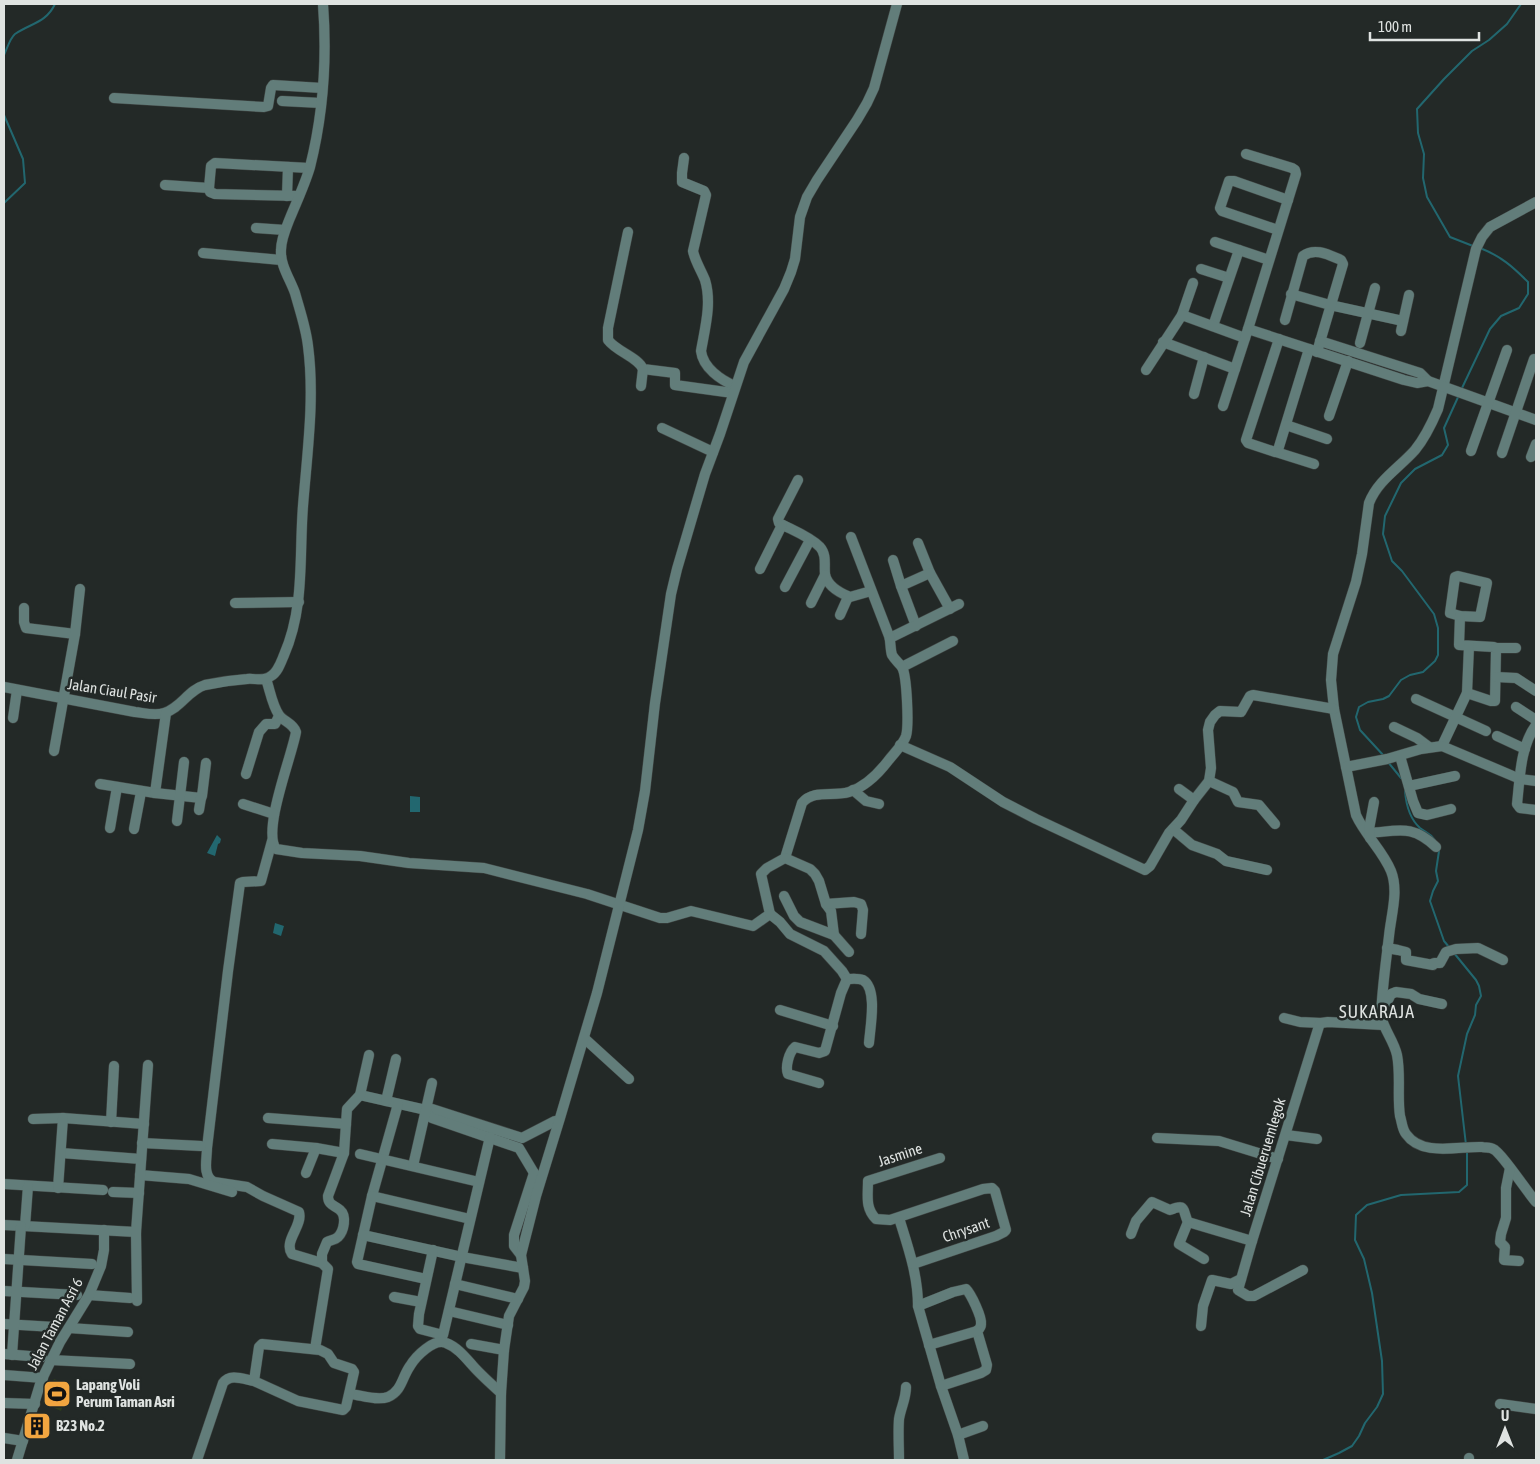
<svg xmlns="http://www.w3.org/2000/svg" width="1540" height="1464" viewBox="0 0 1540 1464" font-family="'Asap Condensed',sans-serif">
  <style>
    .green { fill: #2e3b1e }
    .water { fill: #22676f }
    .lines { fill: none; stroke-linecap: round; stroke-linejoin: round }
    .stream { stroke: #22676f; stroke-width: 2 }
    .minor-casing { stroke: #414745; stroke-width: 11 }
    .minor { stroke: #627d7a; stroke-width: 10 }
    .labels { text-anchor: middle; stroke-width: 5; stroke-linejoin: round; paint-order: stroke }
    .street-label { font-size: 15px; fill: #dfe3e1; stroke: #232927 }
    .poi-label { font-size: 15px; font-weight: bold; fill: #dfe3e1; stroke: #232927; text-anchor: start }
    .quarter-label { font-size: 18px; letter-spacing: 1px; fill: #dfe3e1; stroke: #232927 }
  </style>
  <rect width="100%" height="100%" fill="#232927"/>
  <path class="green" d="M54,1379L71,1385L61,1411L43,1403Z"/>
  <g class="water">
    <path d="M410,796L420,797V812H410Z"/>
    <path d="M217,835L221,839L220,843L218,844L215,856L207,853Z"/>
    <path d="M275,923L284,926L281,936L273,933Z"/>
  </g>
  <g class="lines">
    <g class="stream">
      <path d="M4,55C7,49 10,38 15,34C31,23 46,23 55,4"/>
      <path d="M4,115L23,159L25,183L4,203"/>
      <path d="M1473,246L1450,237L1427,197L1423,178L1424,154L1418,133L1417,109L1444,79L1472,51L1489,40L1507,24L1521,4"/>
      <path d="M1462,388L1490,329L1501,316L1519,308L1528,294V282C1513,267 1501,256 1480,248"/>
      <path d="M1384,756L1360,730L1356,717L1359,707L1368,702L1383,699L1389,696L1401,680L1410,675L1423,672L1435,661L1438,655V628L1434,614L1402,571L1392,561L1383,534L1385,516L1401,483L1415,469L1442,455L1448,445L1444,428L1459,395"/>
      <path d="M1388,762L1401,778"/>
      <path d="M1405,791C1406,804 1410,819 1420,828C1426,833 1429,832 1435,840"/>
      <path d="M1439,851L1436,871L1438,881L1433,891L1430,901L1444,941L1449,947"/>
      <path d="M1454,953L1476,980L1479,986L1481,996L1476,1005L1475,1015L1467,1034L1458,1076L1466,1145"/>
      <path d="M1323,1460L1339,1453L1352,1446L1359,1436L1365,1423L1377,1407L1383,1394L1382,1361L1372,1293L1364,1259L1355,1240L1356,1215L1367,1205L1401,1195L1459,1192L1467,1185V1152"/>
    </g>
    <defs>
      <g id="minor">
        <path d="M114,98L264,107L268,106L271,88L273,85L322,88"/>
        <path d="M282,101L321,103"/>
        <path d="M1246,154L1292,168L1295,170L1296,174L1248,329"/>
        <path d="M684,158L682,173V182L704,191L706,195L693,251C695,261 701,270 705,280C712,303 705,328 701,351C703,368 721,380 735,386"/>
        <path d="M165,185L209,188"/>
        <path d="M287,196L288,167"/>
        <path d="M299,196L215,194L210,192L209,188L211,166L215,163L309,168"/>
        <path d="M1536,202L1490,227L1482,237L1476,249L1438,409C1432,423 1425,438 1415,450C1399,468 1378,480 1369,503L1362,554L1356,582L1333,654L1331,680L1334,709L1356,815C1365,835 1383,851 1391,871C1399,891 1391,915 1389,936C1386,962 1382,989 1381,1016C1384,1030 1394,1041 1397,1055C1401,1075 1397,1096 1400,1116C1402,1122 1402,1129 1406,1134C1422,1157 1458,1146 1482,1147C1485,1148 1490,1147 1493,1149C1501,1152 1528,1193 1536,1202"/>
        <path d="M256,228L285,230"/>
        <path d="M1278,230L1222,211L1220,208L1229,181H1234L1288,200"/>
        <path d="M628,232L608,328V340C617,352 638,357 643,369L675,373V385L733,393"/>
        <path d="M1215,242L1269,260"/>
        <path d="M203,253L281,260"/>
        <path d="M1201,269L1229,278"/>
        <path d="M1291,294L1330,305L1403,321"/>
        <path d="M1182,315L1193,283"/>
        <path d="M1285,320L1303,256C1315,247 1329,255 1341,260L1343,264L1317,352"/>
        <path d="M1213,326L1239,250"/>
        <path d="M1401,331L1409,295"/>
        <path d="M1279,339L1246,440L1248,443L1275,452L1278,450L1309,349"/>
        <path d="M1320,341L1420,373L1428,381"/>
        <path d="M1163,342L1235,369"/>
        <path d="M1360,343L1375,288"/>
        <path d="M1146,370L1182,315L1245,338"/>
        <path d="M641,386L643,369"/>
        <path d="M1194,394L1204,357"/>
        <path d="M1223,406L1248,329L1404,380L1417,383L1428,381L1536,420"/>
        <path d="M1329,416L1348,361"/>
        <path d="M1286,425L1327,439"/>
        <path d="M662,428L713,452"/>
        <path d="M1471,451L1507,350"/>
        <path d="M1276,452L1314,464"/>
        <path d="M1502,453L1534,359"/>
        <path d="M1531,457L1536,444"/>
        <path d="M798,480L778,519L779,523C792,530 809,536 820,547C827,555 824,565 825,574C827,586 840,593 850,597L871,591"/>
        <path d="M918,543L930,573L950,609"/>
        <path d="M893,560L901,586L916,626"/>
        <path d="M760,569L782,525"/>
        <path d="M1458,576L1487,583L1480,617L1460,616L1450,613L1455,577Z"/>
        <path d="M901,586L930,573"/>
        <path d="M785,587L810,540"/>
        <path d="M235,603L299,602"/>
        <path d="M811,603L825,575"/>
        <path d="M24,608V622L26,628L75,634"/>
        <path d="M840,615L848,597"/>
        <path d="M1460,616L1459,645L1494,647L1496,649L1495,701H1491L1467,693"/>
        <path d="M890,638L959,604"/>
        <path d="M1496,648H1516"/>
        <path d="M902,667L953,641"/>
        <path d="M1496,677L1516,678L1536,691"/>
        <path d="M266,679C270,690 272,705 279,715C284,722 293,723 296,732C292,756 262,830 276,849L302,853L360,856L409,863L484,868L587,894L660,918H667L691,911L753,926L770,914L761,874L767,868L785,858L802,803C814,789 833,797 849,792C865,787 878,774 888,761C894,753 903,745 906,736C909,726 907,676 902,667C899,663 895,660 892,655C890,649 891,642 889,636L851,537"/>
        <path d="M4,687L135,712C144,713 155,716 164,713C181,708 188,690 205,685C219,682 233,680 247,679C255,678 264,682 271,676C278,672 281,662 284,655C305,607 299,557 303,506C307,454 315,399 308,346C306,328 300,311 295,293C290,279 280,265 281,250C281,239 286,228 290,218C297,201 305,184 310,167C323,115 327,57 323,4"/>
        <path d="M1416,699L1486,731"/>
        <path d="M1516,707L1536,720"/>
        <path d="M13,718L17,690"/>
        <path d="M1536,725C1520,747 1520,778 1517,804L1520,808L1536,810"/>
        <path d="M1394,727L1417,738L1429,747"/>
        <path d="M1497,736L1525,749"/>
        <path d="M900,745L950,767L1003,802L1036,819L1145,870L1150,866L1169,833L1181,820L1194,800L1209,781L1211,768L1208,730L1210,722L1215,715L1220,711L1241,712L1250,696L1253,695L1334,709"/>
        <path d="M1442,746L1467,693L1469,646"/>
        <path d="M54,751L75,634L80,589"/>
        <path d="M1400,756L1413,801L1418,813L1427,815L1451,809"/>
        <path d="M1346,767L1387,759L1421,749L1442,746L1520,779L1536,781"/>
        <path d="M246,774L259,732L266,724H275L279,716"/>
        <path d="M1209,781L1233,792L1238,802L1259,805L1275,824"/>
        <path d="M100,784L155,793L166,713"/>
        <path d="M1409,786L1455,776"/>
        <path d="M1179,789L1194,800"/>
        <path d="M853,790L866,801L879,804"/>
        <path d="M155,793L201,798L202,796L206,763"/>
        <path d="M243,804L274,814"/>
        <path d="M199,810L201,798"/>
        <path d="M177,821L184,762"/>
        <path d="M110,828L117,787"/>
        <path d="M134,829L141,792"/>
        <path d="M1173,829L1192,845L1217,854L1226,861L1267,870"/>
        <path d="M1369,833C1399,831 1412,824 1436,847"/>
        <path d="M1370,838L1369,829L1374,802"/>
        <path d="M272,841L261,881L243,882L240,883L228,971L207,1148C207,1159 202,1176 214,1182L247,1187L263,1196L299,1212C303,1226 283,1241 292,1254L322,1263L328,1269L315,1349"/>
        <path d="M785,858L810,869L815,874L819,881L826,904L831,911L834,935"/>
        <path d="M784,896L794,916L800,922L834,935L849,952"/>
        <path d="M826,904L854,902L861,904L863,910L861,934"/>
        <path d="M770,914L780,922L790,934L824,951L842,971L847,979"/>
        <path d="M1387,948L1398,950L1406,952V960L1433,965L1434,963H1440L1446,952L1456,949L1478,948L1503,960"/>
        <path d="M847,979C851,979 858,978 863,980C878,989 870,1028 869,1043"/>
        <path d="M1384,1008L1391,994L1396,992L1411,994L1419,999L1442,1004"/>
        <path d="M780,1010L833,1026"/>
        <path d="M1284,1018L1300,1022L1321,1023"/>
        <path d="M584,1038L629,1079"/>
        <path d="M819,1083L788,1074C785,1067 789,1052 795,1047L819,1053L825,1051L841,993L847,979"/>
        <path d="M360,1095L426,1110L432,1109L522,1138L555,1121"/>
        <path d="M386,1101L396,1059"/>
        <path d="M398,1104L372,1196L357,1262L358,1264L426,1279"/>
        <path d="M426,1110L429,1116L432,1118L519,1148L534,1173L540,1181"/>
        <path d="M268,1118L346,1124"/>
        <path d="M33,1119L63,1118L144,1124"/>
        <path d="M111,1122L114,1066"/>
        <path d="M1286,1135L1317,1139"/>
        <path d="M1157,1138L1219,1141L1278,1159"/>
        <path d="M142,1143L201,1146"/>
        <path d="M272,1144L316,1148L344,1153"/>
        <path d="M61,1153L141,1159"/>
        <path d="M360,1154L479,1182"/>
        <path d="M413,1166L432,1083"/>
        <path d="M1510,1168L1506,1188V1218L1501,1234L1500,1242L1505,1247L1504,1260L1519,1261"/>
        <path d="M306,1173L316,1148"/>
        <path d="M140,1175L189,1179L232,1192"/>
        <path d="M4,1184L103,1190"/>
        <path d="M58,1188L63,1118"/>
        <path d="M113,1192L139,1193"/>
        <path d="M372,1196L470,1219"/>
        <path d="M899,1218C908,1247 918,1275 918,1306L941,1386L958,1435L964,1460"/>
        <path d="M1188,1222L1179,1244L1204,1259"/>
        <path d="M4,1225L136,1232"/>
        <path d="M25,1226L28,1186"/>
        <path d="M1131,1234L1136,1221L1152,1202L1170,1210C1187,1203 1182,1210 1188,1222L1252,1241"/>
        <path d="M363,1235L462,1257L523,1268"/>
        <path d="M433,1250L419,1314L418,1326L420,1329L443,1335L490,1137"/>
        <path d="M521,1255L514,1246V1235L534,1173"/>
        <path d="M4,1259L92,1264"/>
        <path d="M322,1263V1254L327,1242C331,1240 335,1240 338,1237C344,1231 347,1216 340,1210C334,1205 328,1205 328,1196L344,1153L347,1109L360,1095L369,1055"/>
        <path d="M913,1264L996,1236L1004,1232L1006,1230L995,1191L992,1188L983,1189L890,1220L876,1219C865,1208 868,1196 868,1181L940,1158"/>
        <path d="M1303,1270L1254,1296H1248L1238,1290L1252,1241L1319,1026L1321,1023L1328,1022L1383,1025"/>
        <path d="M455,1284L518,1299"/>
        <path d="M4,1291L77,1295"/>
        <path d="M89,1295L130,1298"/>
        <path d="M394,1297L421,1302"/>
        <path d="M137,1301L136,1232L148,1065"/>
        <path d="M918,1306L953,1292L966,1289C971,1294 982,1317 981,1324C981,1328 979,1329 977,1331L987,1365L986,1370L981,1373L941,1386"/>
        <path d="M449,1311L508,1325"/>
        <path d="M4,1324L54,1327"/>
        <path d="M1201,1326L1203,1306L1212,1280L1231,1284L1241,1279"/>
        <path d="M69,1328L128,1332"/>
        <path d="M471,1344L504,1350"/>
        <path d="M929,1345L977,1331"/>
        <path d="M4,1354L42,1357"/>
        <path d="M12,1355L21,1226"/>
        <path d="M51,1360L130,1364"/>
        <path d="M4,1375L43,1378"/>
        <path d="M350,1394C361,1395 377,1401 388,1397C402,1391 402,1377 410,1366C416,1356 434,1338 446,1343C457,1347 465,1357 473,1366C481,1375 491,1384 501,1393"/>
        <path d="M4,1403L35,1404"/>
        <path d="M1500,1404L1536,1409"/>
        <path d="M958,1435L983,1426"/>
        <path d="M4,1438L23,1441"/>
        <path d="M17,1460L41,1381L60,1342L89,1295L101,1266L104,1250V1230"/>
        <path d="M197,1460L223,1383C230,1373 243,1379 254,1381L259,1347L262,1344L320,1350L328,1354L334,1363L352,1369L354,1372L346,1407L343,1410L298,1401L254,1381"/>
        <path d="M500,1460L501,1393L504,1350L509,1316L524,1287L525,1281L521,1255L536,1196L560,1118L597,993L638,830L645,791L655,703L671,594L677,569L705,474L720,434L744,362L784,289L791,272L795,259L800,217L807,197L817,180L857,120L867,103L874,88L897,4"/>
        <path d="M899,1460C899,1447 898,1432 899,1419C901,1407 906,1399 906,1387"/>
        <path d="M1469,1460V1458"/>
      </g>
    </defs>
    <use href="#minor" class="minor-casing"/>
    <use href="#minor" class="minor"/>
  </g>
  <defs>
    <symbol id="stadium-square" viewBox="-11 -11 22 22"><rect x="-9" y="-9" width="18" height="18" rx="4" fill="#f1a540" stroke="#232927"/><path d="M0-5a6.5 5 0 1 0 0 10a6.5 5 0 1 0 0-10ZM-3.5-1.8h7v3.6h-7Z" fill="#111"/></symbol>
    <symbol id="building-square" viewBox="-11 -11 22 22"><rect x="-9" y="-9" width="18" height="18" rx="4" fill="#f1a540" stroke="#232927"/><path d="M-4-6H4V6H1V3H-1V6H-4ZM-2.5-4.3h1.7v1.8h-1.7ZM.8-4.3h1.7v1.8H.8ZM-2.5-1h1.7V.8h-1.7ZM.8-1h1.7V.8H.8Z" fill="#111"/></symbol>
  </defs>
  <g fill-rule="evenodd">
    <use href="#stadium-square" x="41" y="1378" width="32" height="32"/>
    <use href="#building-square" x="21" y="1410" width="32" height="32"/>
  </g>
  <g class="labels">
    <g class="street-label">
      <text transform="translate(112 691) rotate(9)" y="5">Jalan Ciaul Pasir</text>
      <text transform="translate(900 1155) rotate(-18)" y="5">Jasmine</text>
      <text transform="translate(1263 1157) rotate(-73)" y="5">Jalan Cibueruemlegok</text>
      <text transform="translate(966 1230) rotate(-19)" y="5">Chrysant</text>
      <text transform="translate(55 1324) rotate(-62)" y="5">Jalan Taman Asri 6</text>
    </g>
    <g class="poi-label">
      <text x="76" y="1390">Lapang Voli<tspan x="76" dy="17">Perum Taman Asri</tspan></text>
      <text x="56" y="1431">B23 No.2</text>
    </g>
    <g class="quarter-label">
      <text x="1377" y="1018">SUKARAJA</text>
    </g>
  </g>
  <rect width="1540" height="1464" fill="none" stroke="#dfe3e1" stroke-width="10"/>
  <g transform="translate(1505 1429)" stroke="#232927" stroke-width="4" paint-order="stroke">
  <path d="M0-4L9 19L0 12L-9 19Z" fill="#dfe3e1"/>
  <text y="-8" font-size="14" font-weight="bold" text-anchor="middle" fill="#dfe3e1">U</text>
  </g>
  <path d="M1370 32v8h109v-8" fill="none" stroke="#dfe3e1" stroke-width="2.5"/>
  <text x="1378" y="32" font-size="15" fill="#dfe3e1" stroke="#232927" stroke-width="4" paint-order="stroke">100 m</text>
</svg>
